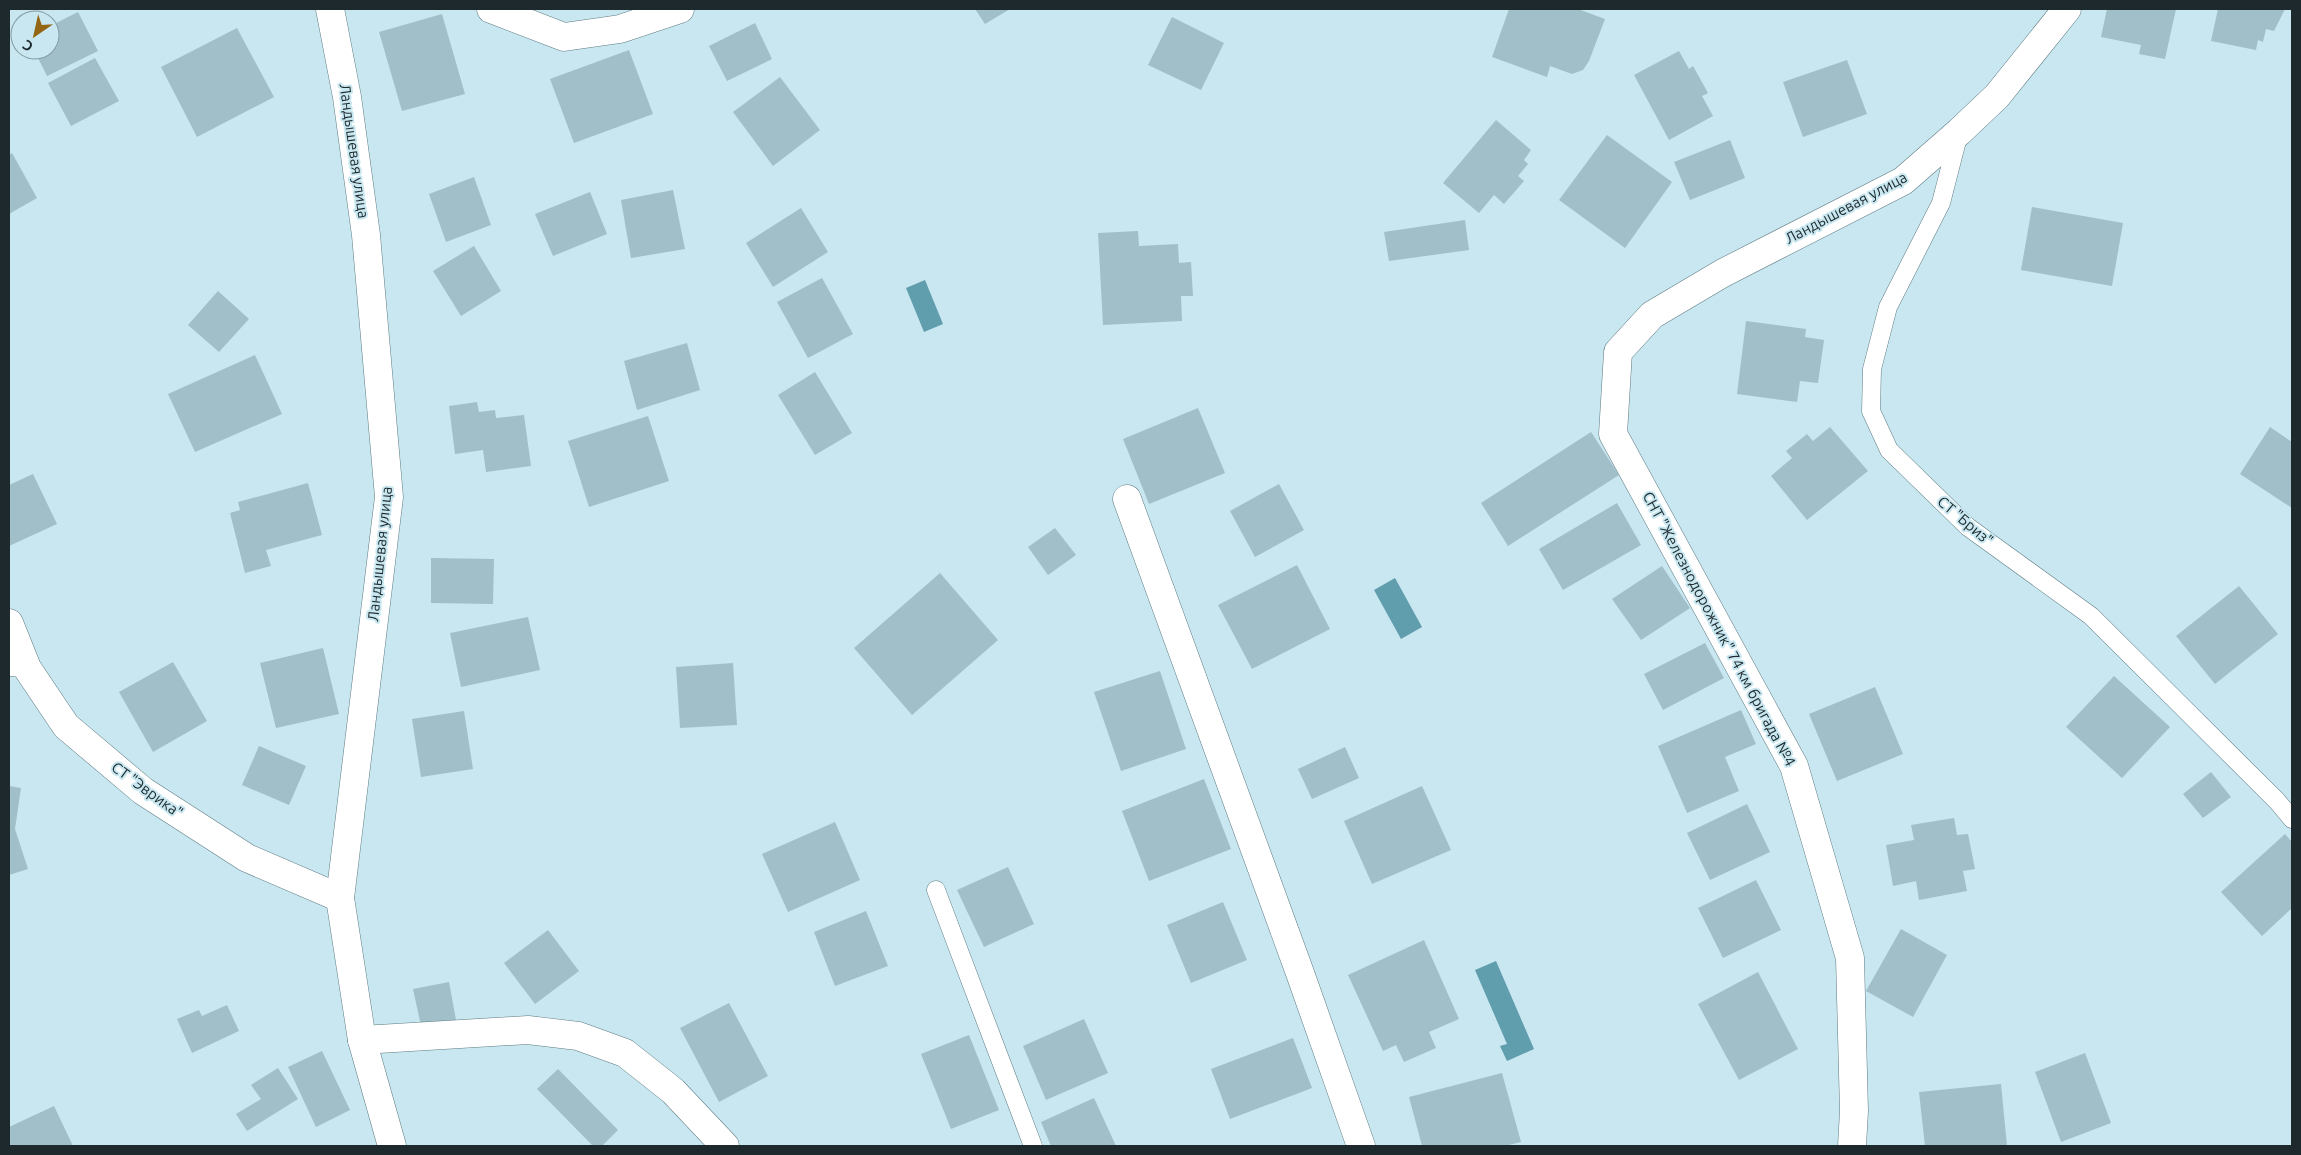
<svg xmlns="http://www.w3.org/2000/svg" width="2301" height="1155" viewBox="0 0 2301 1155" font-family="Ubuntu,sans-serif">
  <style>
    .water { fill: #609dad }
    .building { fill: #a1bfc8 }
    .lines { fill: none; stroke-linecap: round; stroke-linejoin: round }
    .lane-casing { stroke: #5e7b83; stroke-width: 19 }
    .street-casing { stroke: #5e7b83; stroke-width: 29 }
    .secondary-casing { stroke: #5e7b83; stroke-width: 29 }
    .lane { stroke: #fff; stroke-width: 18 }
    .street { stroke: #fff; stroke-width: 28 }
    .secondary { stroke: #fff; stroke-width: 28 }
    .labels { text-anchor: middle; stroke-width: 4; stroke-linejoin: round; paint-order: stroke }
    .street-label { font-size: 15px; fill: #1d292c; stroke: #c8e7f0 }
  </style>
  <rect width="100%" height="100%" fill="#c8e7f0"/>
  <g class="water">
    <path d="M925,280L943,324L924,332L906,288Z"/>
    <path d="M1395,578L1422,627L1401,639L1374,590Z"/>
    <path d="M1496,961L1534,1049L1507,1061L1500,1046L1507,1044L1475,970Z"/>
  </g>
  <g class="building">
    <path d="M975,9H1010L985,24Z"/>
    <path d="M1509,9H1578L1605,19L1589,61L1583,70L1572,74L1550,66L1547,77L1492,57Z"/>
    <path d="M2107,9H2176L2165,59L2139,54L2141,45L2101,37Z"/>
    <path d="M2218,9H2285L2274,31L2266,29L2263,42L2258,40L2256,50L2211,41Z"/>
    <path d="M78,12L98,51L47,76L34,50H50V26Z"/>
    <path d="M442,14L465,94L402,111L379,32Z"/>
    <path d="M1172,17L1224,43L1201,90L1148,65Z"/>
    <path d="M755,23L772,59L727,81L709,46Z"/>
    <path d="M237,28L274,97L197,137L161,67Z"/>
    <path d="M629,50L653,114L574,143L550,79Z"/>
    <path d="M1679,51L1689,69L1693,66L1708,93L1702,96L1713,116L1669,140L1634,75Z"/>
    <path d="M95,58L119,101L71,126L48,83Z"/>
    <path d="M1847,60L1867,114L1803,137L1783,82Z"/>
    <path d="M780,77L820,130L773,166L733,112Z"/>
    <path d="M1496,120L1531,150L1524,160L1528,164L1518,176L1524,181L1504,204L1494,195L1479,213L1443,183Z"/>
    <path d="M1607,135L1672,182L1625,248L1559,200Z"/>
    <path d="M1730,140L1745,178L1690,200L1674,162Z"/>
    <path d="M12,153L37,198L9,214V155Z"/>
    <path d="M474,177L491,225L446,242L429,194Z"/>
    <path d="M673,190L685,249L631,258L621,200Z"/>
    <path d="M590,192L607,234L553,256L535,214Z"/>
    <path d="M2032,207L2123,223L2112,286L2021,270Z"/>
    <path d="M801,208L828,252L773,287L746,243Z"/>
    <path d="M1465,220L1469,250L1389,261L1384,232Z"/>
    <path d="M1138,231L1139,246L1178,244L1179,263L1191,262L1193,296H1181L1182,321L1103,325L1098,233Z"/>
    <path d="M474,246L501,291L461,316L433,271Z"/>
    <path d="M822,278L853,334L808,358L777,302Z"/>
    <path d="M218,291L249,319L219,352L188,325Z"/>
    <path d="M1746,321L1806,329L1805,337L1824,340L1818,383L1800,381L1797,402L1737,394Z"/>
    <path d="M687,343L700,390L637,410L624,361Z"/>
    <path d="M255,355L282,414L195,452L168,394Z"/>
    <path d="M815,372L852,433L815,455L778,395Z"/>
    <path d="M477,402L479,412L495,410L496,418L524,415L531,466L486,472L483,450L455,454L449,406Z"/>
    <path d="M1198,408L1225,473L1149,504L1123,439Z"/>
    <path d="M648,416L669,481L589,507L568,441Z"/>
    <path d="M1830,427L1868,471L1807,520L1771,476L1792,458L1786,451L1807,434L1813,441Z"/>
    <path d="M2270,427L2292,442V508L2240,474Z"/>
    <path d="M1591,432L1619,475L1508,546L1481,503Z"/>
    <path d="M33,474L57,524L9,546V485Z"/>
    <path d="M308,483L322,535L266,550L271,566L245,573L230,513L240,510L238,502Z"/>
    <path d="M1279,484L1304,530L1255,557L1230,511Z"/>
    <path d="M1617,503L1641,545L1563,590L1539,549Z"/>
    <path d="M1055,528L1076,555L1048,575L1028,547Z"/>
    <path d="M431,558L494,559L493,604L431,603Z"/>
    <path d="M1297,565L1330,629L1252,669L1218,605Z"/>
    <path d="M1662,566L1690,608L1641,640L1612,599Z"/>
    <path d="M940,573L998,640L912,715L854,648Z"/>
    <path d="M2239,586L2278,634L2215,684L2176,636Z"/>
    <path d="M528,617L540,670L461,687L450,633Z"/>
    <path d="M1705,643L1724,678L1663,710L1644,674Z"/>
    <path d="M323,648L339,714L276,728L260,663Z"/>
    <path d="M173,662L207,721L153,752L119,692Z"/>
    <path d="M733,663L737,725L680,728L676,667Z"/>
    <path d="M1160,671L1186,749L1121,771L1094,692Z"/>
    <path d="M2114,676L2170,727L2122,778L2066,727Z"/>
    <path d="M1875,687L1903,754L1837,781L1809,714Z"/>
    <path d="M1741,710L1756,744L1725,757L1739,791L1687,813L1658,746Z"/>
    <path d="M464,711L473,769L421,777L412,719Z"/>
    <path d="M259,746L306,766L289,805L242,785Z"/>
    <path d="M1345,747L1359,778L1312,799L1298,769Z"/>
    <path d="M2211,772L2231,797L2203,818L2183,794Z"/>
    <path d="M1204,779L1231,849L1149,881L1122,811Z"/>
    <path d="M9,786L21,788L15,829L28,869L9,875Z"/>
    <path d="M1422,786L1451,850L1372,884L1344,821Z"/>
    <path d="M1747,804L1770,852L1710,880L1687,833Z"/>
    <path d="M1954,818L1957,835L1968,834L1975,869L1963,871L1967,891L1919,900L1916,881L1893,886L1886,845L1914,840L1911,825Z"/>
    <path d="M835,822L860,880L788,912L762,854Z"/>
    <path d="M2285,834L2292,842V908L2262,936L2221,892Z"/>
    <path d="M1008,867L1034,924L984,947L957,890Z"/>
    <path d="M1756,880L1781,930L1723,958L1698,908Z"/>
    <path d="M1223,902L1247,960L1191,983L1167,925Z"/>
    <path d="M866,911L888,966L835,986L814,932Z"/>
    <path d="M1901,929L1947,955L1913,1017L1866,991Z"/>
    <path d="M548,930L579,971L535,1004L504,963Z"/>
    <path d="M1424,940L1459,1019L1429,1032L1436,1048L1404,1062L1396,1045L1383,1051L1348,975Z"/>
    <path d="M1758,972L1798,1049L1739,1080L1698,1004Z"/>
    <path d="M449,982L456,1020L421,1026L413,989Z"/>
    <path d="M729,1003L768,1076L719,1102L680,1028Z"/>
    <path d="M227,1005L239,1031L192,1053L177,1019L199,1010L202,1016Z"/>
    <path d="M1084,1019L1108,1073L1046,1100L1023,1046Z"/>
    <path d="M969,1035L999,1110L951,1129L921,1054Z"/>
    <path d="M1293,1038L1312,1088L1230,1119L1211,1069Z"/>
    <path d="M322,1051L350,1110L316,1127L288,1067Z"/>
    <path d="M2085,1053L2111,1123L2061,1142L2035,1072Z"/>
    <path d="M278,1068L298,1099L247,1131L236,1114L261,1099L251,1085Z"/>
    <path d="M558,1069L618,1130L602,1146H593L537,1089Z"/>
    <path d="M1502,1073L1521,1142L1505,1146H1422L1409,1097Z"/>
    <path d="M2001,1084L2007,1146H1925L1919,1092Z"/>
    <path d="M1094,1098L1116,1146H1051L1041,1122Z"/>
    <path d="M54,1106L73,1146H9V1127Z"/>
  </g>
  <g class="lines">
    <defs>
      <g id="lane">
        <path d="M1959,133L1941,203L1888,307L1872,369L1871,411L1889,450L1968,527L2091,616L2277,801L2292,819"/>
        <path d="M9,667L27,668"/>
        <path d="M936,890L1033,1146"/>
      </g>
      <g id="street">
        <path d="M491,9L564,37L620,29L680,9"/>
        <path d="M1127,499L1300,973L1361,1146"/>
        <path d="M9,623L27,668L66,726L143,791L247,858L340,898"/>
        <path d="M362,1040L392,1146"/>
        <path d="M1852,1146L1854,1111L1850,958L1794,766L1613,434L1618,352L1652,315L1723,273L1903,181L1959,132L1997,96L2067,9"/>
      </g>
      <path id="secondary" d="M330,9L347,97L366,235L389,497L340,898L362,1040L528,1030L578,1036L625,1053L673,1091L725,1146"/>
    </defs>
    <use href="#lane" class="lane-casing"/>
    <use href="#street" class="street-casing"/>
    <use href="#secondary" class="secondary-casing"/>
    <use href="#lane" class="lane"/>
    <use href="#street" class="street"/>
    <use href="#secondary" class="secondary"/>
  </g>
  <g class="labels">
    <g class="street-label">
      <text transform="translate(354 151) rotate(82)" y="5">Ландышевая улица</text>
      <text transform="translate(1846 208) rotate(-28)" y="5">Ландышевая улица</text>
      <text transform="translate(1965 521) rotate(40)" y="5">СТ "Бриз"</text>
      <text transform="translate(380 554) rotate(-84)" y="5">Ландышевая улица</text>
      <text transform="translate(1719 629) rotate(62)" y="5">СНТ "Железнодорожник" 74 км бригада №4</text>
      <text transform="translate(147 790) rotate(36)" y="5">СТ "Эврика"</text>
    </g>
  </g>
  <rect width="2301" height="1155" fill="none" stroke="#1d292c" stroke-width="20"/>
  <g transform="translate(35 35) rotate(214)"><circle r="24" fill="#c8e7f0" stroke="#849ba2"/>
  <path d="M0-4L9 19L0 12L-9 19Z" fill="#946513"/>
  <text y="-8" font-size="14" font-weight="bold" text-anchor="middle" fill="#1d292c">С</text>
  </g>
</svg>
